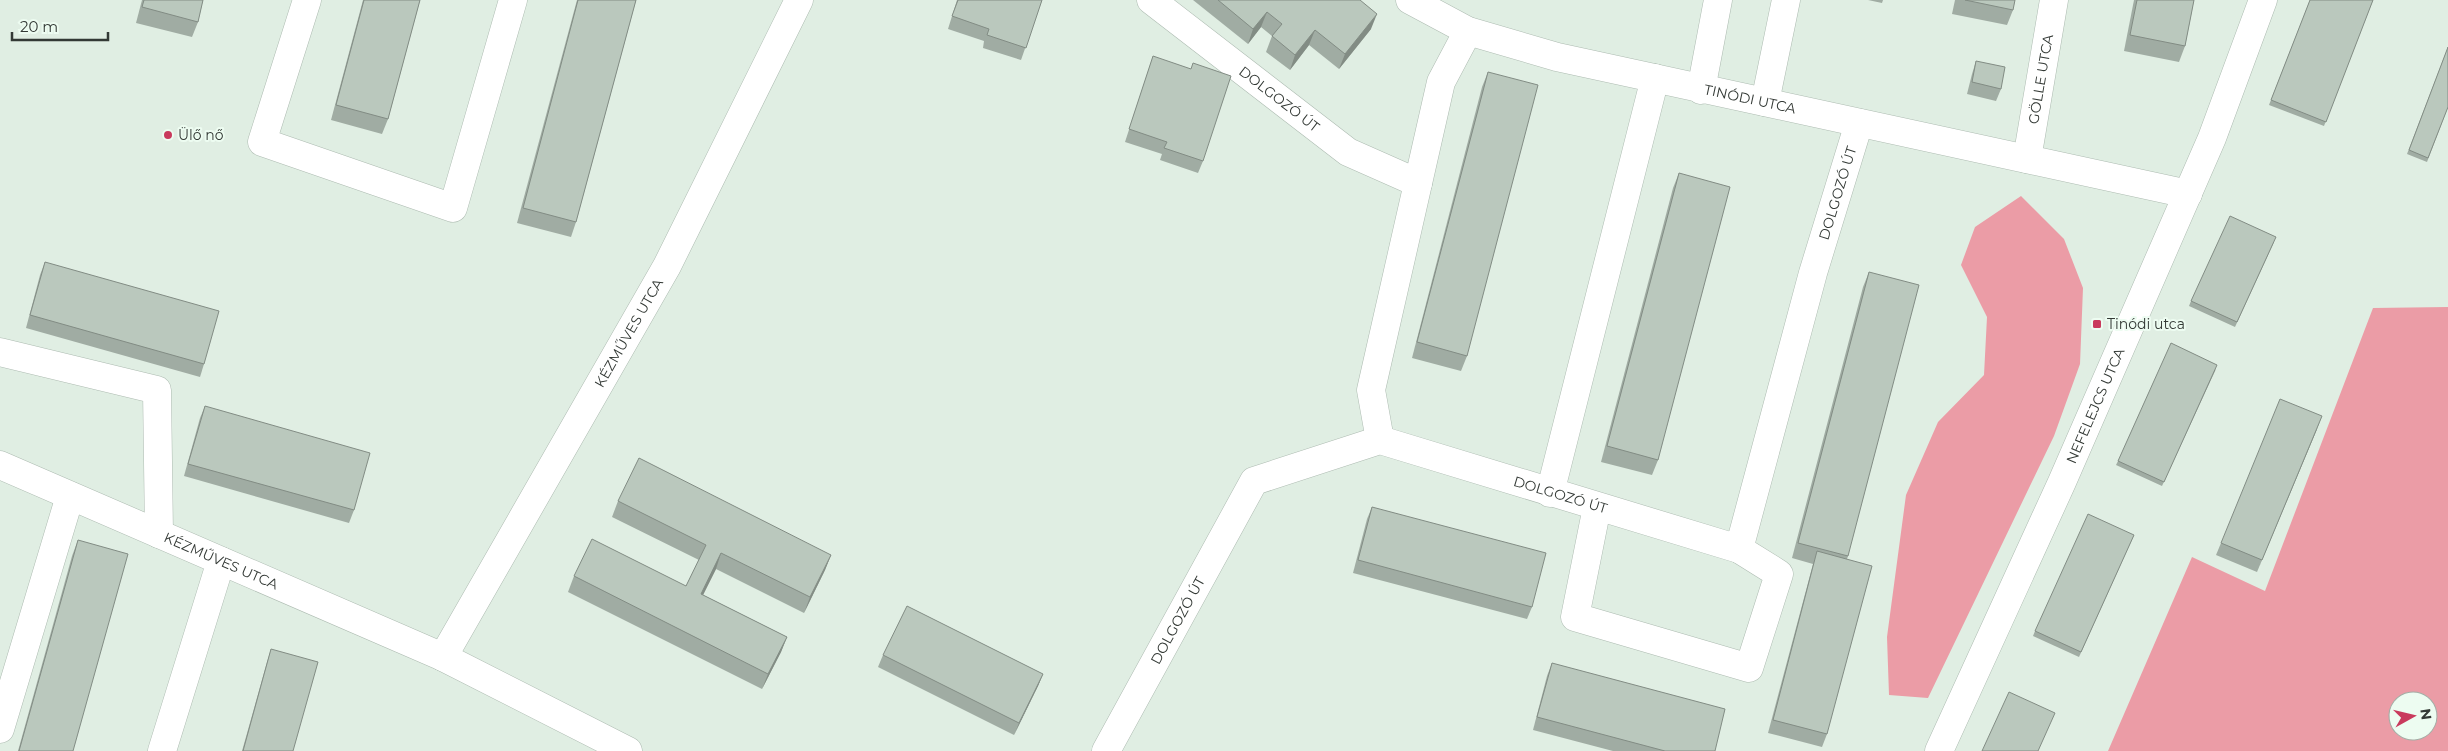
<svg xmlns="http://www.w3.org/2000/svg" width="2448" height="751" viewBox="0 0 2448 751" font-family="Montserrat,sans-serif">
  <style>
    .forest { fill: #eb9ca6; fill-rule: evenodd }
    .lines { fill: none; stroke-linecap: round; stroke-linejoin: round }
    .minor-casing { stroke: #adbbb1; stroke-width: 29 }
    .minor { stroke: #fff; stroke-width: 28 }
    .wall { fill: #a0aca3 }
    .shaded-wall { fill: #828c84 }
    .building { fill: #bac8bd; stroke: #828c84 }
    .poi-dot { fill: #c93a5d; stroke: #edfcf1; stroke-width: 2 }
    .labels { text-anchor: middle; stroke-width: 4; stroke-linejoin: round; paint-order: stroke }
    .street-label { font-size: 14px; fill: #333935; stroke: #edfcf1 }
    .poi-label { font-size: 14px; fill: #333935; stroke: #edfcf1; text-anchor: start }
  </style>
  <rect width="100%" height="100%" fill="#e0eee3"/>
  <g class="forest">
    <path d="M2021,196L2064,239L2083,288L2080,364L2054,436L1928,698L1889,695L1887,637L1906,495L1938,422L1984,375L1987,317L1961,265L1975,227Z"/>
    <path d="M2448,307V751H2108L2192,557L2265,591L2373,308ZM2398,701H2428V731H2398Z"/>
  </g>
  <g class="lines">
    <defs>
      <g id="minor">
        <path d="M307,0L262,142L453,208L513,0"/>
        <path id="s1" d="M1151,0L1348,152L1418,183"/>
        <path id="s2" d="M1410,0L1468,31L1557,57L2188,194"/>
        <path d="M1701,90L1718,0"/>
        <path d="M1765,102L1786,0"/>
        <path id="s3" d="M2027,159L2054,0"/>
        <path d="M0,352L157,390L159,534"/>
        <path d="M1380,440L1371,390L1441,82L1468,31"/>
        <path id="s4" d="M0,465L443,657"/>
        <path d="M1550,493L1655,78"/>
        <path d="M1597,507L1575,617L1749,668L1779,574L1739,549"/>
        <path d="M0,729L70,496"/>
        <path d="M162,751L221,561"/>
        <path id="s5" d="M628,751L443,657L667,266L799,0"/>
        <path id="s6" d="M1106,751L1254,481L1380,440L1739,549L1813,273L1859,123"/>
        <path id="s7" d="M1939,751L2062,482L2212,138L2263,0"/>
      </g>
    </defs>
    <use href="#minor" class="minor-casing"/>
    <use href="#minor" class="minor"/>
  </g>
  <g class="wall">
    <path d="M142,0H203L198,22L192,37L136,23Z"/>
    <path d="M363,0H420L388,119L382,134L331,120Z"/>
    <path d="M577,0H636L576,222L571,237L517,223Z"/>
    <path d="M957,0H1042L1021,60L983,48L984,41L948,29Z"/>
    <path d="M1193,0H1360L1371,29L1339,69L1309,45L1290,70L1266,52L1272,36L1261,27L1248,44Z"/>
    <path d="M1868,0H1883L1882,3Z"/>
    <path d="M1955,0H2015L2013,10L2007,25L1952,14Z"/>
    <path d="M2134,0H2194L2185,46L2179,62L2124,51Z"/>
    <path d="M2310,0H2373L2324,126L2269,105Z"/>
    <path d="M2448,47V107L2427,162L2407,154Z"/>
    <path d="M1153,56L1203,161L1198,173L1160,160L1162,154L1125,142Z"/>
    <path d="M1976,61L2001,89L1996,101L1967,94L1972,74Z"/>
    <path d="M1488,72L1467,356L1461,371L1412,358L1482,87Z"/>
    <path d="M1679,173L1658,460L1652,475L1601,462L1673,188Z"/>
    <path d="M2274,242L2235,327L2189,306L2191,301Z"/>
    <path d="M45,262L204,364L200,377L26,328L40,275Z"/>
    <path d="M1869,272L1848,556L1847,559L1827,734L1822,747L1768,733L1813,564L1792,558L1863,287Z"/>
    <path d="M2216,369L2162,486L2116,465L2118,461Z"/>
    <path d="M205,406L354,510L349,523L184,476L200,418Z"/>
    <path d="M2317,429L2257,572L2216,555L2221,543Z"/>
    <path d="M618,501L831,555L825,570L804,613L716,569L703,595L787,637L781,652L762,689L568,592L574,576L686,586L699,560L612,517Z"/>
    <path d="M1372,507L1532,607L1527,619L1353,573L1367,519Z"/>
    <path d="M2134,535L2079,657L2033,636L2035,631Z"/>
    <path d="M78,540L73,751H18L72,556Z"/>
    <path d="M271,649L293,751H242L267,662Z"/>
    <path d="M883,655L1043,674L1038,686L1014,735L878,667Z"/>
    <path d="M1552,663L1715,751H1613L1533,730L1547,676Z"/>
  </g>
  <g class="shaded-wall">
    <path d="M1267,12L1261,27L1248,44L1253,29Z"/>
    <path d="M1377,14L1371,29L1339,69L1345,54Z"/>
    <path d="M1315,30L1309,45L1290,70L1295,55Z"/>
    <path d="M2322,416L2317,429L2257,572Z"/>
    <path d="M721,553L716,569L696,609L701,594Z"/>
    <path d="M831,555L825,570L804,613L810,597Z"/>
    <path d="M787,637L781,652L762,689L768,674Z"/>
    <path d="M1043,674L1038,686L1014,735L1019,723Z"/>
  </g>
  <g class="building">
    <path d="M144,0H203L198,22L142,7Z"/>
    <path d="M364,0H420L388,119L336,105Z"/>
    <path d="M578,0H636L576,222L523,208Z"/>
    <path d="M958,0H1042L1026,48L987,35L989,29L952,16Z"/>
    <path d="M1218,0H1360L1377,14L1345,54L1315,30L1295,55L1272,36L1282,24L1267,12L1253,29Z"/>
    <path d="M1965,0H2015L2013,10Z"/>
    <path d="M2137,0H2194L2185,46L2130,35Z"/>
    <path d="M2310,0H2373L2326,122L2271,100Z"/>
    <path d="M2448,47V107L2428,158L2409,150Z"/>
    <path d="M1153,56L1191,69L1193,63L1231,76L1203,161L1164,148L1167,142L1129,129Z"/>
    <path d="M1976,61L2005,67L2001,89L1972,82Z"/>
    <path d="M1488,72L1538,85L1467,356L1417,342Z"/>
    <path d="M1679,173L1730,187L1658,460L1607,446Z"/>
    <path d="M2230,216L2276,237L2237,322L2191,301Z"/>
    <path d="M45,262L219,311L204,364L30,315Z"/>
    <path d="M1869,272L1919,285L1848,556L1798,543Z"/>
    <path d="M2171,343L2217,365L2164,482L2118,461Z"/>
    <path d="M2280,399L2322,416L2262,560L2221,543Z"/>
    <path d="M205,406L370,453L354,510L188,464Z"/>
    <path d="M639,458L831,555L810,597L721,553L701,594L787,637L768,674L574,576L592,539L686,586L706,545L618,501Z"/>
    <path d="M1372,507L1546,553L1532,607L1358,560Z"/>
    <path d="M2088,514L2134,535L2081,652L2035,631Z"/>
    <path d="M78,540L128,554L73,751H19Z"/>
    <path d="M1817,551L1872,566L1827,734L1773,720Z"/>
    <path d="M907,606L1043,674L1019,723L883,655Z"/>
    <path d="M271,649L318,662L293,751H243Z"/>
    <path d="M1552,663L1725,709L1715,751H1665L1537,717Z"/>
    <path d="M2009,692L2055,713L2038,751H1982Z"/>
  </g>
  <g class="poi-dot">
    <circle cx="168" cy="135" r="5"/>
    <rect x="2092" y="319" width="10" height="10" rx="2.5"/>
  </g>
  <g class="labels">
    <g class="street-label">
      <text dy="5" stroke="none"><textPath href="#s3" startOffset="81">GÖLLE UTCA</textPath></text>
      <text dy="5" stroke="none"><textPath href="#s1" startOffset="162">DOLGOZÓ ÚT</textPath></text>
      <text dy="5" stroke="none"><textPath href="#s2" startOffset="356">TINÓDI UTCA</textPath></text>
      <text dy="5" stroke="none"><textPath href="#s6" startOffset="1185">DOLGOZÓ ÚT</textPath></text>
      <text dy="5" stroke="none"><textPath href="#s5" startOffset="581">KÉZMŰVES UTCA</textPath></text>
      <text dy="5" stroke="none"><textPath href="#s7" startOffset="379">NEFELEJCS UTCA</textPath></text>
      <text dy="5" stroke="none"><textPath href="#s6" startOffset="629">DOLGOZÓ ÚT</textPath></text>
      <text dy="5" stroke="none"><textPath href="#s4" startOffset="241">KÉZMŰVES UTCA</textPath></text>
      <text dy="5" stroke="none"><textPath href="#s6" startOffset="149">DOLGOZÓ ÚT</textPath></text>
    </g>
    <g class="poi-label">
      <text x="178" y="140">Ülő nő</text>
      <text x="2107" y="329">Tinódi utca</text>
    </g>
  </g>
  <g transform="translate(2413 716) rotate(82)"><circle r="24" fill="#edfcf1" stroke="#a3aea6"/>
  <path d="M0-4L9 19L0 12L-9 19Z" fill="#c93a5d"/>
  <text y="-8" font-size="14" font-weight="bold" text-anchor="middle" fill="#333935">N</text>
  </g>
  <path d="M12 32v8h96v-8" fill="none" stroke="#333935" stroke-width="2.5"/>
  <text x="20" y="32" font-size="15" fill="#333935" stroke="#edfcf1" stroke-width="4" paint-order="stroke">20 m</text>
</svg>
